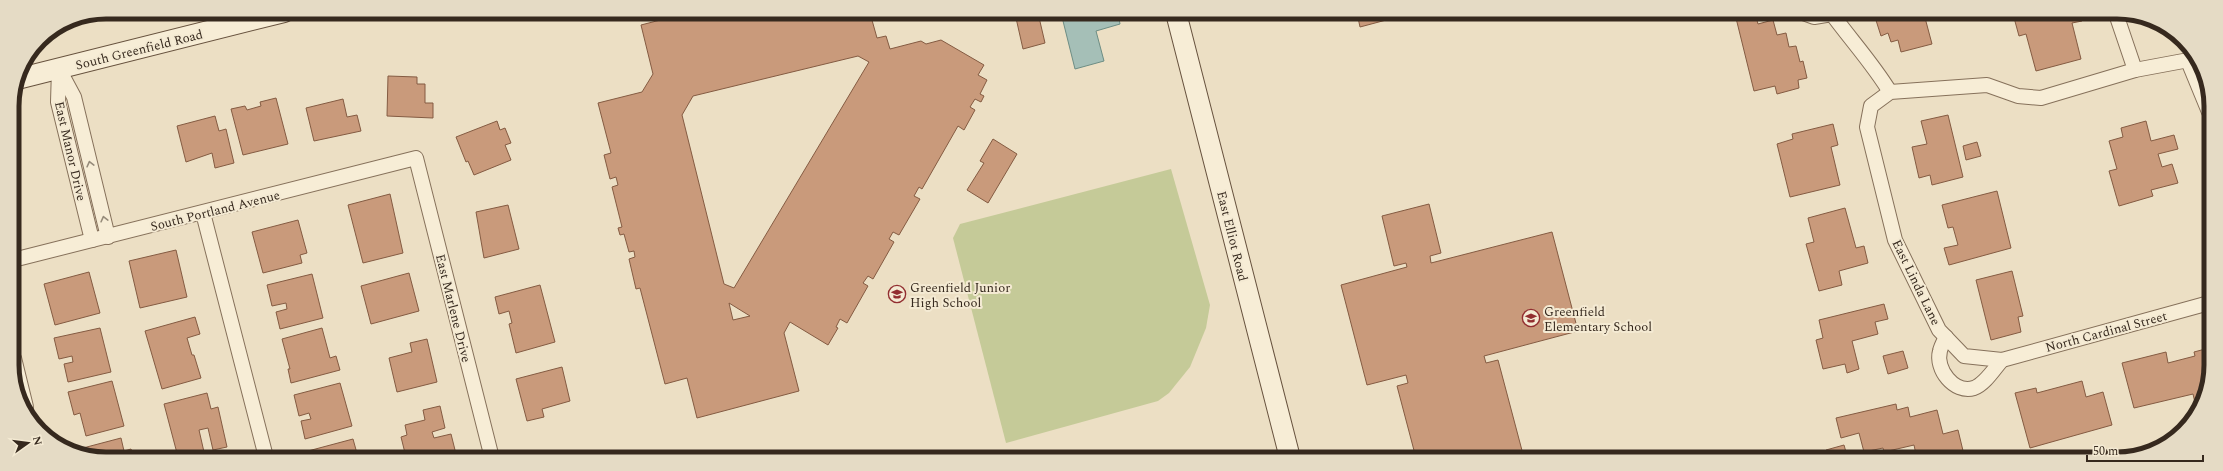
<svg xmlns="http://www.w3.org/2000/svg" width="2223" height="471" viewBox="0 0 2223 471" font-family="Spectral,serif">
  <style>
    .green { fill: #c5ca98 }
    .water { fill: #a5bfb7; stroke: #6d8d84 }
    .building { fill: #c99a7b; stroke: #845b42; fill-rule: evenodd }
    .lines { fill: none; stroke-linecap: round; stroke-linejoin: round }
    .minor-casing { stroke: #86715b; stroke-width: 16 }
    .secondary-casing { stroke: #67523e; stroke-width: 22 }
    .minor { stroke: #f7edd6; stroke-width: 14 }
    .secondary { stroke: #f7edd6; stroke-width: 20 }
    .oneway { stroke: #968b7a }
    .labels { text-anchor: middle; stroke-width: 4; stroke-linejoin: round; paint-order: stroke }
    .street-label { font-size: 13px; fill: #36291e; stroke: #f4ead3 }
    .poi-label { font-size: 13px; fill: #36291e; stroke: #f4ead3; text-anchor: start }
    .rim { fill: none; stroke: #36291e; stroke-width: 5 }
  </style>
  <rect width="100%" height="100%" fill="#ecdfc4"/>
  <path class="green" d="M1171,169L1210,305L1206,328L1190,367L1169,393L1158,401L1006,443L953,238L960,224Z"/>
  <path class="water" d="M1061,13H1118L1120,24L1096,31L1104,61L1075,69Z"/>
  <g class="building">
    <path d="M678,12L870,13L877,38L886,36L890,49L921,41L926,44L941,40L984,65L978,75L987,80L980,94L984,96L981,102L975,99L970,107L975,110L964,130L958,126L922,189L919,187L914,196L920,199L899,235L893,232L889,239L894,242L873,279L868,276L863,283L868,286L847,323L840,319L836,327L838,328L828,345L790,322L784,333L799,391L697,418L687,378L665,384L640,288L636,289L629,259L635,257L634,251L629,252L624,234L620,235L618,228L622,227L612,187L618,185L616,177L610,179L604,155L611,153L598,103L642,92L653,74L641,25L668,18L667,15ZM858,56L869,62L734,288L724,284L682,115L693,96ZM729,303L750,316L733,320Z"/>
    <path d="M1038,13L1045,43L1023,49L1016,18Z"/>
    <path d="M1357,13H1404L1405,15L1360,27Z"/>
    <path d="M1755,13L1758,24L1773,20L1777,35L1786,33L1789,47L1796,46L1800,62L1803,61L1807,78L1798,80L1799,88L1777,94L1775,86L1754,91L1735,14Z"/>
    <path d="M1874,14H1924L1932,44L1901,52L1898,40L1891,42L1888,33L1881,36Z"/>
    <path d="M2013,14H2080L2082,21L2072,23L2081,59L2036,71L2026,34L2019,36Z"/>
    <path d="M388,76L417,77V84H425V103H433V118L387,116Z"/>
    <path d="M276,98L288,144L243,155L231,109L245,106L247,110L261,106L260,102Z"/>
    <path d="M343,99L347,117L357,115L361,131L314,141L306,108Z"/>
    <path d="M1948,115L1963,177L1932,185L1930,175L1919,178L1912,147L1927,144L1921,121Z"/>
    <path d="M215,116L219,131L226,129L234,163L215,168L212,153L186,162L177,126Z"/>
    <path d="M497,121L500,130L505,128L511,143L505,145L511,160L474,175L468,161L466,162L456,137Z"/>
    <path d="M2146,121L2151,141L2174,135L2178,149L2158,154L2162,167L2172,164L2178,183L2151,190L2153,196L2119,206L2109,171L2117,169L2109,141L2123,137L2121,128Z"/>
    <path d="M1833,124L1838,145L1831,147L1840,185L1790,197L1777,144L1793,139L1792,134Z"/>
    <path d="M993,139L1017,154L988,203L967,190L984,163L980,161Z"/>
    <path d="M1977,142L1981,156L1966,160L1963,146Z"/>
    <path d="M1997,191L2011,248L1949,265L1944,248L1958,245L1953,227L1948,228L1942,205Z"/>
    <path d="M390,194L403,253L363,263L348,205Z"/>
    <path d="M1429,204L1441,253L1430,256L1431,263L1552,232L1578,331L1484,356L1486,363L1498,360L1524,458H1416L1397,386L1408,383L1406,375L1367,385L1341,285L1407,267L1406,263L1394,266L1382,216Z"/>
    <path d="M508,205L519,249L484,258L476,212Z"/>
    <path d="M1845,208L1856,248L1864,246L1868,263L1839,271L1842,285L1819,291L1806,244L1814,242L1808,218Z"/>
    <path d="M298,220L307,253L300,255L302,263L263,273L252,232Z"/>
    <path d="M176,250L187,297L140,308L129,261Z"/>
    <path d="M2012,271L2023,316L2018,317L2021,332L1991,340L1976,280Z"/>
    <path d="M89,272L100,313L55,325L44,284Z"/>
    <path d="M409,273L419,311L371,324L361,286Z"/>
    <path d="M312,274L323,318L280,329L276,312L287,309L286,303L272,306L267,285Z"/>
    <path d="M540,285L555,342L516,353L509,324L512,323L509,311L499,314L495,297Z"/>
    <path d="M1884,304L1888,319L1875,322L1878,334L1852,341L1859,369L1847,373L1845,364L1823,369L1816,340L1823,338L1819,320Z"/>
    <path d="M195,317L200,334L187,338L192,355H194L201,378L162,389L145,331Z"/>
    <path d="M100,328L111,372L68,382L64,364L73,362L72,356L59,359L54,338Z"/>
    <path d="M322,328L330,358L336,356L340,370L291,383L288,369H290L282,339Z"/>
    <path d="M427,339L437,382L397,392L389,358L412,352L410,343Z"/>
    <path d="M2209,348V383L2196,407L2193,394L2134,408L2122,363L2166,352L2168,363L2195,356L2194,352Z"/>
    <path d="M1903,351L1908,368L1888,374L1883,356Z"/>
    <path d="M562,367L570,401L542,409L544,417L527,421L516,379Z"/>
    <path d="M112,381L124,426L86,436L80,413L74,415L68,392Z"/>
    <path d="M2082,381L2086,397L2103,392L2112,425L2030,448L2015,393L2036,388L2037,393Z"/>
    <path d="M340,383L352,426L305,439L301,421L311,419L309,413L299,416L294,395Z"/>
    <path d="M207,393L211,409L218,407L227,447L213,450L208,428L199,430L204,452L178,457L164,404Z"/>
    <path d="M1896,404L1897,410L1908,407L1910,417L1937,410L1943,434L1958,430L1965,459H1917L1914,445L1884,452L1883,448L1864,452L1859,433L1841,438L1836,418Z"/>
    <path d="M440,406L445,428L432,432L434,438L451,434L457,458L406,457L401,437L407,435L405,425L425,420L423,410Z"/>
    <path d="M121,438L124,451L131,449L134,457L85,456L83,448Z"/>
    <path d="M353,439L358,457H310L308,451Z"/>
    <path d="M1844,445L1848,459H1828L1826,450Z"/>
    <path d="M558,451L560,458H540L539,456Z"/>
    <path d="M581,454L582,458H565Z"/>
  </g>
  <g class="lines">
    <defs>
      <g id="minor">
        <path d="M1803,13L1814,17L1832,14C1851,40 1873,64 1890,92"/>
        <path d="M2116,14L2135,70"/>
        <path d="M2194,59L2135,70L2041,98L2018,96L1987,85L1890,92L1871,106L1867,127L1895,240L1939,330L1964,356L2002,360L2209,303"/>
        <path d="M2188,61L2209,112"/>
        <path d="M59,69L58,102L92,240"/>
        <path d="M59,69L74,97L108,237"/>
        <path d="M203,213L266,457"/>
        <path d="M13,260L416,158L492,458"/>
        <path d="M1946,337C1944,341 1941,346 1940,351C1935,369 1954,394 1974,388C1985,384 1994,369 2002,360"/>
        <path d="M14,358L26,407"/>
      </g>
      <g id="secondary">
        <path d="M1176,13L1290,458"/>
        <path d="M17,79L284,12"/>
      </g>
    </defs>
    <use href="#minor" class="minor-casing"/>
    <use href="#secondary" class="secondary-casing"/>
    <use href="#minor" class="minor"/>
    <use href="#secondary" class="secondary"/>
  </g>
  <defs><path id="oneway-chevron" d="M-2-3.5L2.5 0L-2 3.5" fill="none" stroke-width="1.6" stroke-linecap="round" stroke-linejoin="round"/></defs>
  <g class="oneway">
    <use href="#oneway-chevron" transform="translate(90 164) rotate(-104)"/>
    <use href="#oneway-chevron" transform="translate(104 219) rotate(-104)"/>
  </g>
  <defs>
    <symbol id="school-ring" viewBox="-11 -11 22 22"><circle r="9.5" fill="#f4ead3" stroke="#922e30" stroke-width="1.5"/><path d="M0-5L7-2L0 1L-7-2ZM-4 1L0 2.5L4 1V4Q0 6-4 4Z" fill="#922e30"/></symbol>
  </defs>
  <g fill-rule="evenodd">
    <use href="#school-ring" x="887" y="284" width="20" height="20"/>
    <use href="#school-ring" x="1521" y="308" width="20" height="20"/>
  </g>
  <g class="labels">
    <g class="street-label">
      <text transform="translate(139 49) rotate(-14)" y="5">South Greenfield Road</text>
      <text transform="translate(71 151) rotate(77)" y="5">East Manor Drive</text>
      <text transform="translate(215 210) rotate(-14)" y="5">South Portland Avenue</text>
      <text transform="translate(1233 236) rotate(76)" y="5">East Elliot Road</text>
      <text transform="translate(1917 282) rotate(64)" y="5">East Linda Lane</text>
      <text transform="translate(454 308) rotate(76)" y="5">East Marlene Drive</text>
      <text transform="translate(2106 331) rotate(-15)" y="5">North Cardinal Street</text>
    </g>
    <g class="poi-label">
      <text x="910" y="292">Greenfield Junior<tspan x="910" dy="15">High School</tspan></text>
      <text x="1544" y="316">Greenfield<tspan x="1544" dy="15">Elementary School</tspan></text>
    </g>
  </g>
  <path d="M0 0H2223V471H0ZM106 19H2117A87 87 0 0 1 2204 106V365A87 87 0 0 1 2117 452H106A87 87 0 0 1 19 365V106A87 87 0 0 1 106 19Z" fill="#e5dbc5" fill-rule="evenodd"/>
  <path class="rim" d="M106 19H2117A87 87 0 0 1 2204 106V365A87 87 0 0 1 2117 452H106A87 87 0 0 1 19 365V106A87 87 0 0 1 106 19Z"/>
  <g transform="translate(28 443) rotate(76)" stroke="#f4ead3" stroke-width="3" paint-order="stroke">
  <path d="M0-3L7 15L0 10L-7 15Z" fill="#36291e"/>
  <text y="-6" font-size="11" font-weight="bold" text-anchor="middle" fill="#36291e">N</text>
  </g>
  <path d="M2087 455v6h116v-6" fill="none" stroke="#36291e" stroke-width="2"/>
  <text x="2093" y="455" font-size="12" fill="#36291e" stroke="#f4ead3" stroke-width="3" paint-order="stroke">50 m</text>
</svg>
